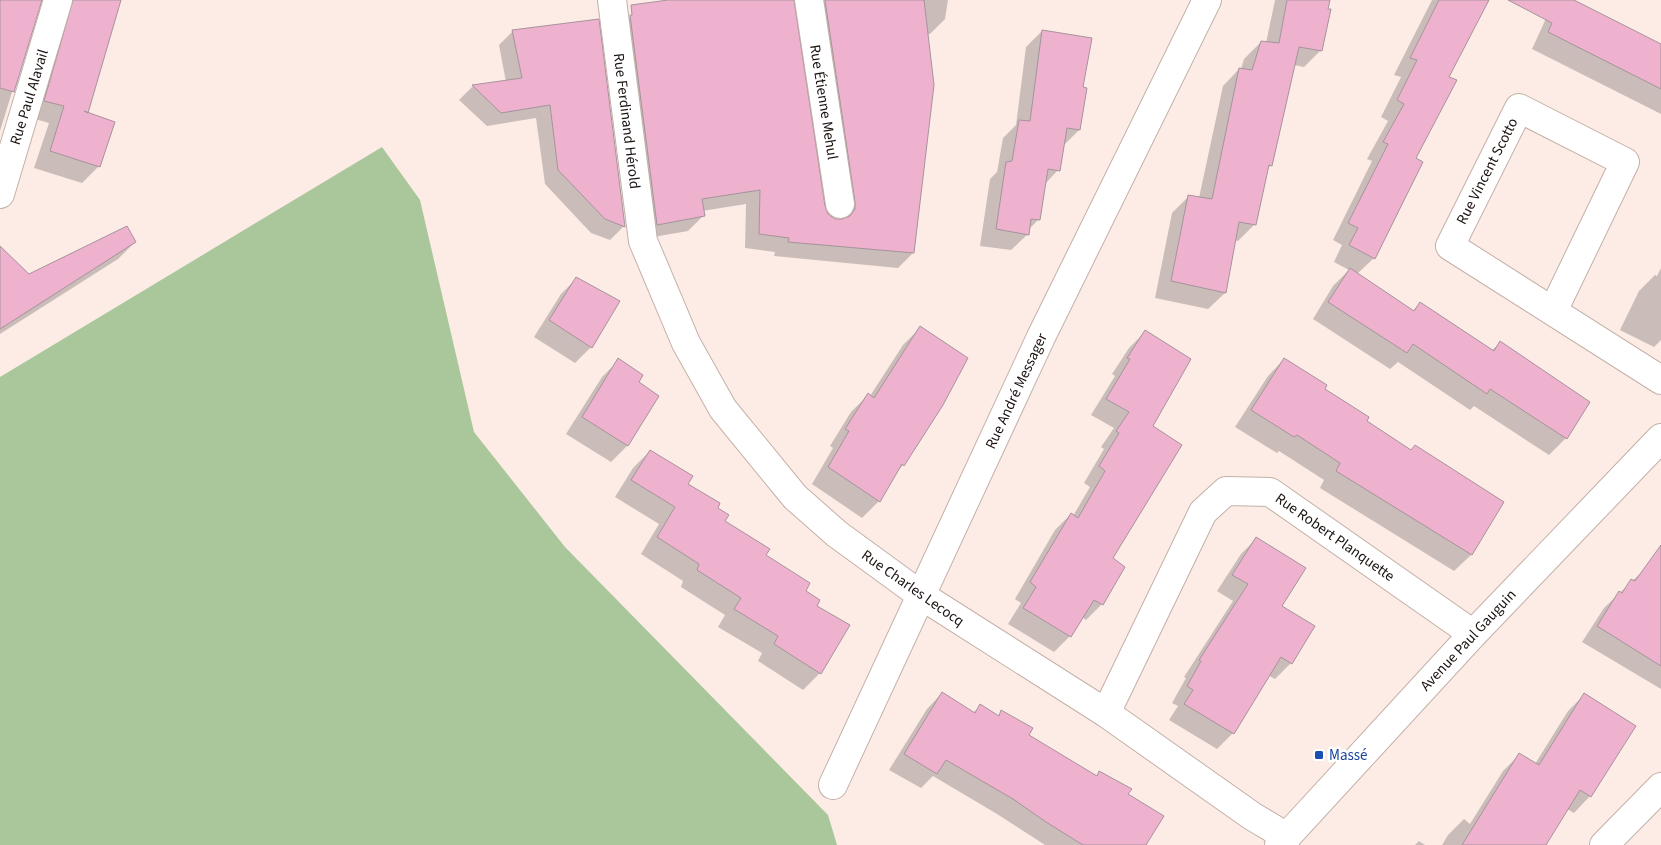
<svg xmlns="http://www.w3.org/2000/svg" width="1661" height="845" viewBox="0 0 1661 845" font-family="'Source Sans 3',sans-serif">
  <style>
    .green { fill: #aac79c }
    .shadow { fill: #0003 }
    .building { fill: #eeb2ce; stroke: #a6939c }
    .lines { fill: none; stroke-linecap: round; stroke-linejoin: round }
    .minor-casing { stroke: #c3b0a8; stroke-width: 30 }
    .tertiary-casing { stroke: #c3b0a8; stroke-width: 30 }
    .minor { stroke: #fff; stroke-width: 28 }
    .tertiary { stroke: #fff; stroke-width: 28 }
    .transit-dot { fill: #1a4fb4; stroke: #fff; stroke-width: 2 }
    .labels { text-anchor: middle; stroke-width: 5; stroke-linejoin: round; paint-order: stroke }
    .street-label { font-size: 15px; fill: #1a1310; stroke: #fff }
    .transit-label { font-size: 15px; fill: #164399; stroke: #fff; text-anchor: start }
  </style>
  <rect width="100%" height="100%" fill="#fdece6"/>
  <path class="green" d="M382,147L420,200L474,432L565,547L828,815L837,845H0V377Z"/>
  <g class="shadow">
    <path d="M0,0H120L87,112L99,166L82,183L34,168L49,123L28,117L46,1H40L0,131Z"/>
    <path d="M747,0H793L823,207L827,215L834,220L841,221L807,0H948L945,19L930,34H927L913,253L898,268L774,256L775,252L745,248L746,204L702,211L703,216L688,231L642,239L615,31L630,16Z"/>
    <path d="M1275,0H1329L1321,50L1304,67L1294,65L1271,165L1267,169L1255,224L1238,241L1234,240L1225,293L1208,309L1155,298L1172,213L1189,196L1199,198L1223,86L1239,69H1241L1244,59L1261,42L1266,43Z"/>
    <path d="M1432,0H1487L1447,77L1374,258L1357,274L1412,312L1420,303L1491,351L1500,343L1566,438L1549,455L1474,406L1470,410L1398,362L1390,369L1313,319L1333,286L1349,270L1334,262L1342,245L1333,240L1372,161L1367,159L1388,121L1381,117L1401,77L1394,75Z"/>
    <path d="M1561,0H1571L1661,45V114L1532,49L1548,14Z"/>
    <path d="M513,31L624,226L610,240L591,233L545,184L536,118L487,126L459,100L473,86L506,82L499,45Z"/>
    <path d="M1042,31L1082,88L1079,130L1063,146L1058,170L1045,184L1039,219L1028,230V234L1011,250L980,246L990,179L997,172L1003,138L1016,125L1026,47Z"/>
    <path d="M135,242L118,259L0,334V249L29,275Z"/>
    <path d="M1661,268V340L1654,347L1620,330L1639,291L1655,275L1657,276Z"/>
    <path d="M577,278L618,302L591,347L575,363L534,337L561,294Z"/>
    <path d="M920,328L903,465L895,474L879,501L862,518L812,484L833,448L830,446L851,412L868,395L870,396L903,345Z"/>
    <path d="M1145,332L1151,426L1111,558L1102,604L1086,620L1082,617L1070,636L1054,652L1008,624L1021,603L1015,599L1055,530L1071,514L1073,516L1090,487L1084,483L1104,449L1101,447L1114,428L1091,415L1115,376L1112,374L1129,348Z"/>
    <path d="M1284,359L1365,421L1411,451L1503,502L1471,555L1454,571L1320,488L1324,480L1279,451L1277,453L1235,427L1268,376Z"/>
    <path d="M619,360L627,446L611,462L566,434L602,377Z"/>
    <path d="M650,451L717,508L724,522L765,556L804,592L815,607L820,673L803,690L758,661L762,653L718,627L725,615L681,587L683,581L641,554L659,524L615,497L633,468Z"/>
    <path d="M1257,538L1280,606L1291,663L1275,679L1268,675L1233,733L1217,749L1169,720L1178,706L1172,703L1186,678L1184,677L1233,601L1217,591L1241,554Z"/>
    <path d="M1647,567L1661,576V689L1582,642L1604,608Z"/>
    <path d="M942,693L973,713L981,705L997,716L1002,712L1027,735L1095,777L1100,772L1126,794L1145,845H1045L997,814L933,776L921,788L889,770L927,709Z"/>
    <path d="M1584,695L1590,796L1574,813L1567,809L1540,845H1442L1448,835L1464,819L1470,824L1503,771L1519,755L1535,764L1568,711Z"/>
    <path d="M1419,841L1425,845H1415Z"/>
  </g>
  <g class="building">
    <path d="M0,0H42L14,92L0,88Z"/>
    <path d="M73,0H121L88,113L84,111L115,122L100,167L50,151L64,106L44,101Z"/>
    <path d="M668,0H794L825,206L828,214L835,219H842L850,216L855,209V202L825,0H924L934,85L914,253L788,242L789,238L759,234L760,190L702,199L705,216L657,225L630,15H632L631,5Z"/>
    <path d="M1287,0H1330L1328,9H1331L1322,51L1299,47L1272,166L1269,165L1256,225L1239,222L1226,293L1171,281L1188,195L1212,199L1239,68L1252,70L1261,41L1279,43Z"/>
    <path d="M1439,0H1489L1449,77L1457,80L1416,158L1423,162L1375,259L1349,245L1358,228L1348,223L1388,144L1383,142L1404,104L1397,100L1417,60L1410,58Z"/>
    <path d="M1508,0H1574L1661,44V89L1548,32L1552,23Z"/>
    <path d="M599,19L625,227L605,219L558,170L550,105L501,113L472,85L522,78L512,30Z"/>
    <path d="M1042,30L1092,38L1083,87L1087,88L1080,130L1067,128L1060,171L1048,169L1040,220L1031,219L1029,235L996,229L1006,162L1012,161L1019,120L1030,121Z"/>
    <path d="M127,226L136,242L0,329V246L29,274Z"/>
    <path d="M1350,268L1414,311L1420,302L1494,351L1500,341L1590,402L1567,439L1490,389L1487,394L1413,344L1407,353L1328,302Z"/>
    <path d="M576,277L620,301L592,348L549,320Z"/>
    <path d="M920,326L968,358L943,405L904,466L902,464L880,502L828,467L849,431L845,429L868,393L874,398Z"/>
    <path d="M1145,330L1191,359L1153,426L1182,445L1113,558L1125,567L1103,605L1094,600L1071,637L1023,608L1036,587L1030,582L1071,513L1078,518L1105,471L1099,466L1119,433L1116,431L1129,412L1106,399L1130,359L1127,358Z"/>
    <path d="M618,358L643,375L639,382L659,396L628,446L582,417Z"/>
    <path d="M1284,358L1327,385L1325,389L1369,417L1367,421L1411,450L1415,445L1504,502L1472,555L1336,471L1340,463L1297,435L1294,437L1251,410Z"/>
    <path d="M650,450L693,476L688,484L720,503L718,508L729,515L725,521L770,549L766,555L810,583L806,591L820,600L817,606L850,625L821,674L774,644L778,636L734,609L741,598L697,570L699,564L657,537L675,507L631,480Z"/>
    <path d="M1256,537L1306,568L1282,606L1315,626L1292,664L1281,657L1234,734L1184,704L1193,690L1187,686L1201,661L1199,660L1248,584L1232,575Z"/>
    <path d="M1661,545V666L1597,626L1619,591L1622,593L1631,579L1635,581Z"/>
    <path d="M942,692L975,713L980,704L999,716L1001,710L1033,728L1029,735L1097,776L1099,771L1132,789L1128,794L1164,816L1146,845H1083L1046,822L1013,799L946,760L937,774L904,754Z"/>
    <path d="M1584,693L1636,726L1591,797L1580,790L1546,845H1462L1519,753L1539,765Z"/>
  </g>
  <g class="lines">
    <defs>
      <g id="minor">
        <path d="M612,0L643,241L686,343L723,409L795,497L837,534L922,596L1106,713L1252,816L1287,837"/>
        <path d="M809,0L840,204"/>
        <path d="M0,194L58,0"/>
        <path d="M1553,311L1625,162L1519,108L1450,246L1661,380"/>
        <path d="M1106,713L1203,512L1226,491L1270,492L1473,634"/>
        <path d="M833,785L1041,337L1207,0"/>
        <path d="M1604,845L1661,787"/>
      </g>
      <path id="tertiary" d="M1279,845L1473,634L1661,438"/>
    </defs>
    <use href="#minor" class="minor-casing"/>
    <use href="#tertiary" class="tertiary-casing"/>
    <use href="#minor" class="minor"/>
    <use href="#tertiary" class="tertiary"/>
  </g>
  <rect class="transit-dot" x="1314" y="750" width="10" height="10" rx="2.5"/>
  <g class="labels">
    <g class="street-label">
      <text transform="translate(29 97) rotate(-73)" y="5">Rue Paul Alavail</text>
      <text transform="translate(824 102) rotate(81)" y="5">Rue Étienne Mehul</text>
      <text transform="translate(627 121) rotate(83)" y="5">Rue Ferdinand Hérold</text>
      <text transform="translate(1487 171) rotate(-63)" y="5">Rue Vincent Scotto</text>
      <text transform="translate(1016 391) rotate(-65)" y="5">Rue André Messager</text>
      <text transform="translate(1335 537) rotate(35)" y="5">Rue Robert Planquette</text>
      <text transform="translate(913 588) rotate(35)" y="5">Rue Charles Lecocq</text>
      <text transform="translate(1468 640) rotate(-47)" y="5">Avenue Paul Gauguin</text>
    </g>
    <g class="transit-label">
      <text x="1329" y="760">Massé</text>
    </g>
  </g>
</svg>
